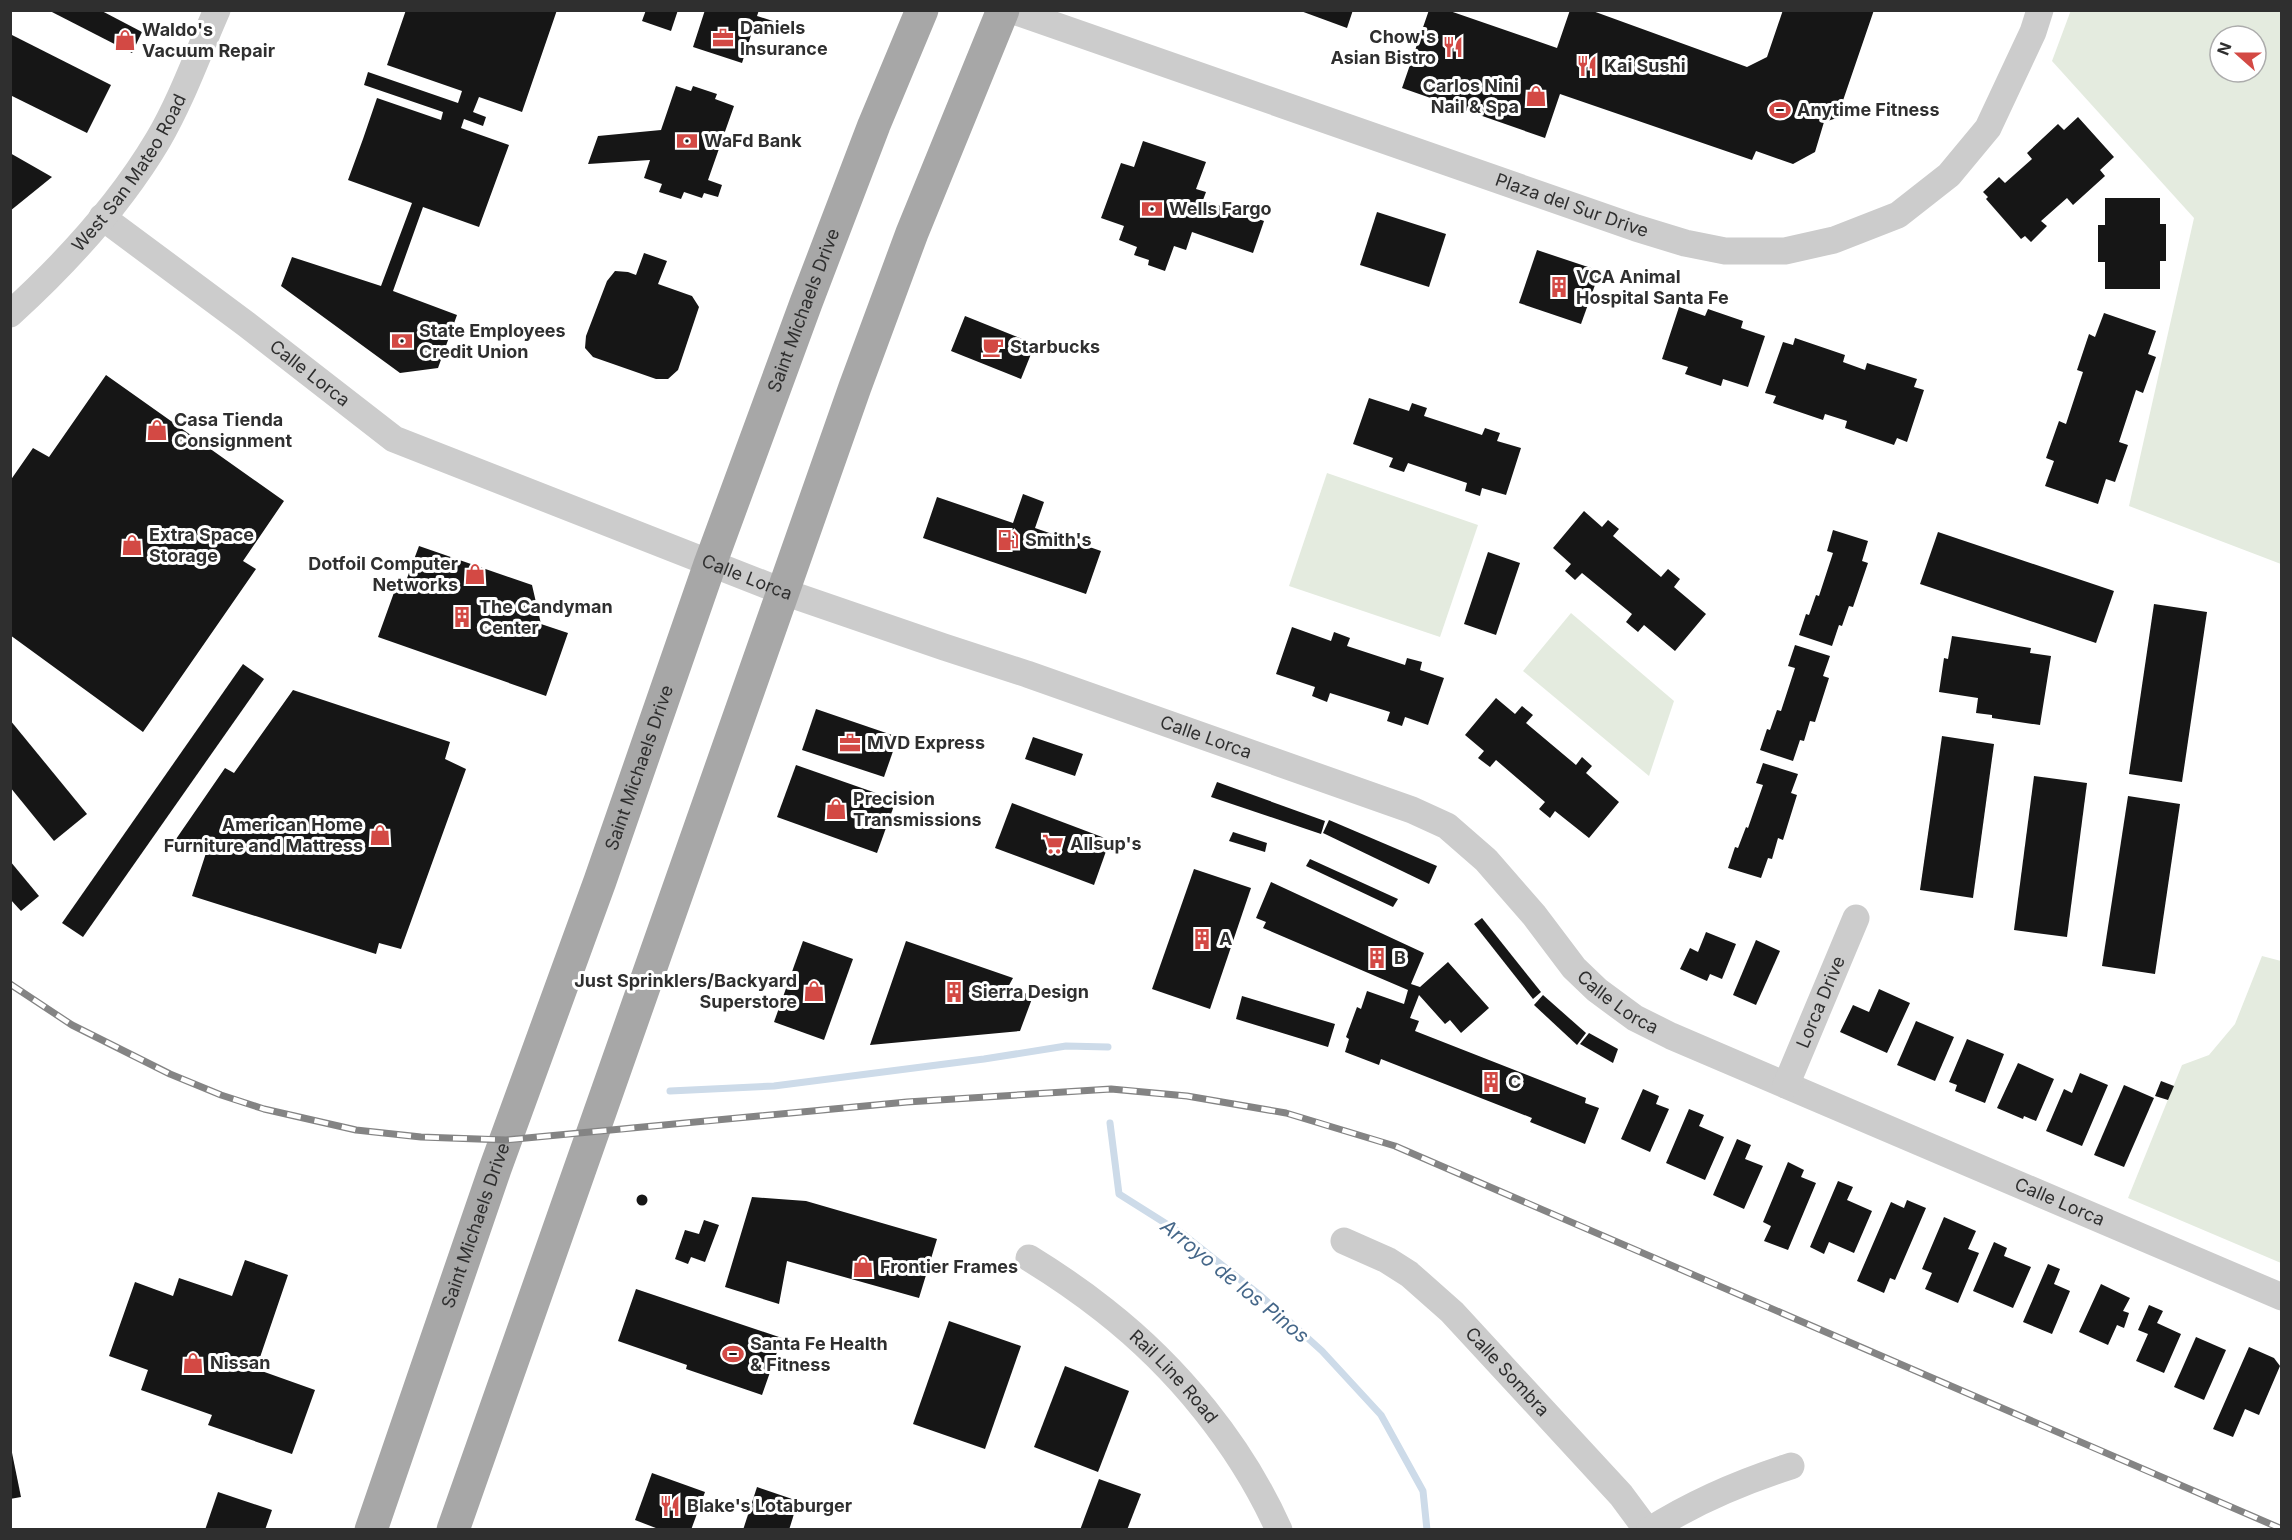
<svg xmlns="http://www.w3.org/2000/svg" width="2292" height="1540" viewBox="0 0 2292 1540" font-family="Inter,sans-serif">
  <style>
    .green { fill: #e4ebdf; fill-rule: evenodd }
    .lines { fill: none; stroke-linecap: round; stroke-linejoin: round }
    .stream { stroke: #cddbe9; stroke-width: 7 }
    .building { fill: #161616 }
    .minor { stroke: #ccc; stroke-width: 27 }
    .major { stroke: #a7a7a7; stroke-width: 33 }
    .rail-casing { stroke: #848484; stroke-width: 7 }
    .rail { stroke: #fff; stroke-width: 4.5; stroke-dasharray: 14; stroke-linecap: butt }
    .labels { text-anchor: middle; stroke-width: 6; stroke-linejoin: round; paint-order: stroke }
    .poi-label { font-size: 18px; font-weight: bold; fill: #2f2f2f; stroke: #fff; text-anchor: start }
    .street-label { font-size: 18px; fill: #2f2f2f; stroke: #fff }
    .water-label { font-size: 20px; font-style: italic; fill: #456789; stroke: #fff }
  </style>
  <rect width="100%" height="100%" fill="#fff"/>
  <g class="green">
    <path d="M2071,10L2281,11V564L2129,506L2194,218L2052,61ZM2220,36H2256V72H2220Z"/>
    <path d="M1327,473L1478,525L1440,637L1289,586Z"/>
    <path d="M1571,613L1674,701L1649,776L1523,671Z"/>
    <path d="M2262,956L2281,961V1263L2128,1198L2182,1065L2209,1055L2235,1024Z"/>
  </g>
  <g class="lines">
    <g class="stream">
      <path d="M670,1091L774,1086L984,1059L1066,1046L1108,1047"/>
      <path d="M1110,1123L1119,1194L1184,1235L1261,1296L1322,1351L1381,1415L1423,1491L1427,1530"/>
    </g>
  </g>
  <g class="building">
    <path d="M48,10H100L142,32L132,53Z"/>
    <path d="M406,10H557L522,112L479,97L473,112L486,117L483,126L464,119L461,128L509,145L479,227L423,207L393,291L457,315L438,368L400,373L281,286L292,257L381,286L412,203L348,180L363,139L377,98L441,120L443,112L364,85L368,72L458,103L462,91L387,65Z"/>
    <path d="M646,10H678L671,31L642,21Z"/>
    <path d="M705,10H759L757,16L776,22L771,35L753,29L742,63L693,47Z"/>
    <path d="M1298,10H1353L1347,28Z"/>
    <path d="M1429,10H1447L1557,48L1570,10H1590L1747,67L1767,57L1783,10H1874L1837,118L1824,122L1815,152L1793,164L1756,151L1752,160L1560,94L1545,138L1402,88Z"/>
    <path d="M10,34L111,85L87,133L10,95Z"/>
    <path d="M676,86L691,91L693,86L717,94L715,99L734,106L708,180L722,185L718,197L704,193L702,198L684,192L681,199L659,192L662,184L644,178L650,160L588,164L598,136L661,130Z"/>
    <path d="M2078,117L2114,157L2100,170L2105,176L2073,205L2067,198L2041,221L2047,226L2031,242L2025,236L2021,239L1986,199L1988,197L1983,192L1999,177L2005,183L2032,159L2027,153L2058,124L2064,130Z"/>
    <path d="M1143,141L1206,162L1196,189L1206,192L1203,200L1264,221L1253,253L1192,232L1186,250L1174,246L1165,271L1148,265L1149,260L1134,255L1137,247L1119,240L1124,226L1101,218L1121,163L1134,167Z"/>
    <path d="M10,153L52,177L10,211Z"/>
    <path d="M2105,198H2160V224H2166V261H2160V289H2105V262H2098V225H2105Z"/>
    <path d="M1377,212L1446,234L1429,287L1360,265Z"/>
    <path d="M1537,250L1600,271L1581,324L1519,303Z"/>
    <path d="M644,253L667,261L658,284L692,296L699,307L678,370L668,379H656L593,357L585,348L586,336L607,281L615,271L628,272L636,275Z"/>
    <path d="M1679,307L1705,316L1708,309L1743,321L1741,328L1765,336L1748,387L1723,379L1721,386L1685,374L1688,367L1662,359Z"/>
    <path d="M2104,313L2156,331L2148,354L2156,357L2143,393L2136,390L2119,442L2128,445L2115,482L2106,479L2098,504L2045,486L2054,461L2046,458L2059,421L2066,424L2083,372L2077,370L2089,334L2095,337Z"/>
    <path d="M965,316L1035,344L1021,379L951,351Z"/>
    <path d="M1795,338L1845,355L1843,362L1865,370L1867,363L1917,379L1914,387L1924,390L1907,442L1897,438L1894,445L1845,428L1847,421L1825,414L1823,420L1773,403L1776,396L1765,393L1783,342L1793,345Z"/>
    <path d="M106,375L284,501L243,561L256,569L143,732L10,635V481L33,448L49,457Z"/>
    <path d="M1369,398L1409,411L1412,403L1427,408L1424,416L1482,435L1485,428L1500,433L1497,441L1521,448L1506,495L1482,488L1480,496L1465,491L1467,483L1408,463L1404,472L1389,467L1393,458L1353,444Z"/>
    <path d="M1023,494L1044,502L1035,528L1101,551L1086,594L923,538L937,497L1013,523Z"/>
    <path d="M1584,511L1602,527L1608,520L1619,529L1613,536L1661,577L1668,569L1680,579L1674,587L1706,614L1675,651L1644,625L1638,632L1626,622L1632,614L1582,573L1575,580L1565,571L1571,564L1553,548Z"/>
    <path d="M1833,530L1868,541L1862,561L1868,563L1853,607L1849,606L1842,626L1839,625L1832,646L1799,635L1806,614L1809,615L1816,595L1819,596L1833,553L1827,551Z"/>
    <path d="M1938,532L2114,591L2096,643L1920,584Z"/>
    <path d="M419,546L532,585L541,624L568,633L546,696L378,637L396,587L403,589Z"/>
    <path d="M1488,552L1520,563L1496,635L1464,624Z"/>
    <path d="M2154,604L2207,612L2182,782L2129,774Z"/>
    <path d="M1292,627L1331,641L1334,632L1350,638L1347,646L1405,665L1407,658L1422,662L1420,670L1444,678L1428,725L1405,717L1402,726L1387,721L1390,712L1330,693L1327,702L1312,696L1315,687L1276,674Z"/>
    <path d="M1952,636L2031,648L2030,653L2051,656L2040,725L1992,718V715L1976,713L1978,698L1939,692L1944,658L1948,659Z"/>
    <path d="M1795,645L1830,656L1823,676L1829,678L1815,722L1810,721L1804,741L1800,740L1793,761L1760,750L1767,729L1770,730L1777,710L1781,711L1795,668L1788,666Z"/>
    <path d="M243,664L264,679L83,937L62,923Z"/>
    <path d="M293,690L450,742L445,759L466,769L401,949L379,943L376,954L192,896L206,853L174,842L225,768L234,773Z"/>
    <path d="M1496,698L1515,714L1522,706L1533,715L1526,723L1576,765L1582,757L1592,766L1586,773L1619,802L1589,838L1555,811L1550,818L1539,809L1545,802L1496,760L1490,767L1478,758L1484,751L1465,735Z"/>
    <path d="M816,709L898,737L884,777L802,750Z"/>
    <path d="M10,720L87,814L54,841L10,787Z"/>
    <path d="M1942,736L1994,744L1973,898L1920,890Z"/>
    <path d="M1033,737L1083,754L1075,776L1025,759Z"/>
    <path d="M1763,763L1798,774L1791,793L1797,795L1783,840L1778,838L1772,859L1768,858L1761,878L1728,868L1735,847L1738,848L1746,827L1748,828L1763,785L1756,783Z"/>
    <path d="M796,765L896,800L877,853L777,817Z"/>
    <path d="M2034,776L2087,783L2067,937L2014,930Z"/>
    <path d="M1217,782L1325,821L1321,834L1211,797Z"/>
    <path d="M2128,796L2180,804L2155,974L2102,966Z"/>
    <path d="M1012,803L1110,840L1094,885L995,848Z"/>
    <path d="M1329,820L1437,866L1429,884L1323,833Z"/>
    <path d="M1233,832L1267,843L1265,852L1229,841Z"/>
    <path d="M1310,859L1398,899L1393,907L1306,866Z"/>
    <path d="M10,861L39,896L21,911L10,899Z"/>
    <path d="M1194,869L1251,888L1210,1009L1152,989Z"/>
    <path d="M1271,882L1424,953L1411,984L1420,987L1448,962L1489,1008L1461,1033L1450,1020L1445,1024L1419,995L1410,1018L1419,1021L1415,1031L1586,1098L1585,1103L1599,1108L1585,1144L1530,1122L1532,1118L1381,1059L1379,1065L1345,1052L1349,1039L1346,1037L1357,1007L1361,1009L1367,991L1404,1004L1408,990L1263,928L1266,922L1256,918Z"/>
    <path d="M1482,918L1541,992L1533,999L1474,924Z"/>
    <path d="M1706,932L1736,944L1722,979L1710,974L1707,981L1680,969L1690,948L1698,952Z"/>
    <path d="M1756,940L1780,951L1756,1005L1733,995Z"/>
    <path d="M803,941L853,959L824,1040L774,1022Z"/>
    <path d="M906,941L1013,978L1008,987L1033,996L1020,1031L870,1045Z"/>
    <path d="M1879,989L1910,1003L1887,1053L1840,1032L1853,1005L1869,1012Z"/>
    <path d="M1543,995L1586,1033L1577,1045L1534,1005Z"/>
    <path d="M1242,996L1335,1024L1328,1047L1236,1019Z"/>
    <path d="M1916,1021L1954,1037L1935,1081L1897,1065Z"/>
    <path d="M1589,1033L1618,1049L1613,1063L1580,1044Z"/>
    <path d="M1967,1039L2004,1054L1985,1103L1955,1091L1957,1085L1949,1082Z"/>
    <path d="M2018,1063L2054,1079L2036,1121L2024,1116L2023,1119L1997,1108Z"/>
    <path d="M2080,1073L2108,1085L2082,1146L2046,1131L2064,1089L2072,1093Z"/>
    <path d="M2161,1081L2174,1086L2168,1100L2155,1096Z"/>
    <path d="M2124,1085L2154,1098L2124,1167L2094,1155Z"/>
    <path d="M1643,1089L1659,1096L1656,1104L1669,1109L1650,1152L1621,1139Z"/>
    <path d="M1689,1109L1704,1115L1699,1126L1724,1137L1705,1180L1666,1163Z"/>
    <path d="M1737,1139L1751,1145L1745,1159L1763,1166L1744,1209L1713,1195Z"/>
    <path d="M1788,1162L1804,1170L1801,1177L1816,1183L1788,1250L1764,1241L1771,1226L1763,1222Z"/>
    <path d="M1838,1181L1853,1187L1847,1200L1872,1211L1854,1253L1829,1242L1824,1254L1810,1247Z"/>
    <circle cx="642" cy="1200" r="5.5"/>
    <path d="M752,1197L806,1201L937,1239L919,1298L787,1261L779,1304L725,1287Z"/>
    <path d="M1907,1200L1926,1208L1895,1280L1890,1278L1884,1293L1857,1281L1891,1202L1904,1208Z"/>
    <path d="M1944,1217L1976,1231L1968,1249L1979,1253L1958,1303L1925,1289L1932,1273L1922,1269Z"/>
    <path d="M704,1220L719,1225L705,1262L691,1257L688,1264L675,1259L685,1230L699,1234Z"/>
    <path d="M1994,1242L2007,1248L2004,1256L2031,1267L2013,1308L1973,1291Z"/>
    <path d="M245,1260L288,1275L256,1369L315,1390L292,1454L208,1425L212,1415L141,1390L148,1370L109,1356L135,1282L173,1296L179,1278L232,1296Z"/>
    <path d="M2048,1264L2060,1269L2054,1284L2070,1291L2052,1334L2023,1322Z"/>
    <path d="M2101,1284L2130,1298L2123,1311L2129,1313L2124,1328L2117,1325L2108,1345L2079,1332Z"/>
    <path d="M636,1289L782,1338L762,1395L686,1369L687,1365L618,1341Z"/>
    <path d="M2149,1305L2163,1311L2157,1323L2181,1334L2164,1373L2136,1361L2148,1334L2138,1330Z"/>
    <path d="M949,1321L1021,1346L985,1449L913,1424Z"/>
    <path d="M2196,1337L2226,1350L2204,1400L2174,1387Z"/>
    <path d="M2249,1347L2274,1358L2280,1366L2259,1415L2245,1409L2233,1437L2213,1429Z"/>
    <path d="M1065,1366L1129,1391L1098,1472L1034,1447Z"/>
    <path d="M10,1443L21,1497L10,1499Z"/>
    <path d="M652,1473L705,1492L691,1530H661L635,1520Z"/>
    <path d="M1099,1479L1141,1494L1127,1530H1080Z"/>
    <path d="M757,1487L798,1501L789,1530H743Z"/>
    <path d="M218,1492L272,1510L265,1530H205Z"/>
  </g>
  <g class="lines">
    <g class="minor">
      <path id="s1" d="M1011,10L1636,228L1685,243L1725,251H1785L1834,240L1898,215L1949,175L1988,128L2033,32L2040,10"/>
      <path id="s2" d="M102,217L246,324L394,439L784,592L944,647L1027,674L1412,810L1447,826L1486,860L1534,915L1574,968L1597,990L1635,1018L1671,1036L2282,1297"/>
      <path id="s3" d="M10,314C65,264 120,204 158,140C182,99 198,53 217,10"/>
      <path id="s4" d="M1786,1085L1856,918"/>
      <path id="s5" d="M1344,1241L1387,1260L1409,1274L1452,1312L1621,1495L1647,1530"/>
      <path id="s6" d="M1029,1258C1055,1274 1080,1291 1104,1310C1177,1367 1241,1445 1279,1530"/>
      <path d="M1650,1530C1694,1502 1741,1482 1791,1466"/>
    </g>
    <g class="major">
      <path id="s7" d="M371,1530L495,1169L600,881L710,564L806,303L874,125L922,10"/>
      <path d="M453,1530L855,387L912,233L1003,10"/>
    </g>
    <defs>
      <path id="rail" d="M10,984L72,1025L170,1074L221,1095L264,1109L356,1130L421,1137L506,1140L907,1102L1111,1089L1187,1096L1286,1113L1395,1146L2282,1529"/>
    </defs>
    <use href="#rail" class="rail-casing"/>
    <use href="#rail" class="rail"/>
  </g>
  <defs>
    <symbol id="office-bare" viewBox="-9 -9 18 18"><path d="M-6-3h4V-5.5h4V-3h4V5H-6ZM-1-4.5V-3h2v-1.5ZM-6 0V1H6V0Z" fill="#d34944" stroke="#fff" stroke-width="2.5" paint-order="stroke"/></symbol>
    <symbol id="shop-bare" viewBox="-9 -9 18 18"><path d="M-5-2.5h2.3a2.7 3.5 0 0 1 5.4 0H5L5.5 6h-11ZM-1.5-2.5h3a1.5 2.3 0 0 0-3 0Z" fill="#d34944" stroke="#fff" stroke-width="2.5" paint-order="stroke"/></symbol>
    <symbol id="restaurant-bare" viewBox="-9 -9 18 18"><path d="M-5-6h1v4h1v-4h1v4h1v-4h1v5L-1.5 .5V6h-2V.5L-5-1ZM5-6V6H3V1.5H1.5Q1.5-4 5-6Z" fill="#d34944" stroke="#fff" stroke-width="2.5" paint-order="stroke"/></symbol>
    <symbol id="stadium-bare" viewBox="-9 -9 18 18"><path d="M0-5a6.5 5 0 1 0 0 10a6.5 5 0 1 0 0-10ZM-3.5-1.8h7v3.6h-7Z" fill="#d34944" stroke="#fff" stroke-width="2.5" paint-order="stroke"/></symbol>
    <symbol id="bank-bare" viewBox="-9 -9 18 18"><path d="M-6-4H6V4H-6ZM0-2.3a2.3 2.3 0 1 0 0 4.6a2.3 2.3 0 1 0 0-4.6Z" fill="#d34944" stroke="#fff" stroke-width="2.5" paint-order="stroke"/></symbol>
    <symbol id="building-bare" viewBox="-9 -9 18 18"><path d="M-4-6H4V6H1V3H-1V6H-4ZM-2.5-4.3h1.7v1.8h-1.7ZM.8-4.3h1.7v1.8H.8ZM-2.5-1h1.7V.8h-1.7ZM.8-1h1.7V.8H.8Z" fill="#d34944" stroke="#fff" stroke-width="2.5" paint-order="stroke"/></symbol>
    <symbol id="cafe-bare" viewBox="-9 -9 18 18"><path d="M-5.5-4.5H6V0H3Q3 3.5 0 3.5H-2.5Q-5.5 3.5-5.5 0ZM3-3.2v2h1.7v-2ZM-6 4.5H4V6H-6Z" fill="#d34944" stroke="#fff" stroke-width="2.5" paint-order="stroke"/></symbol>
    <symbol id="fuel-bare" viewBox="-9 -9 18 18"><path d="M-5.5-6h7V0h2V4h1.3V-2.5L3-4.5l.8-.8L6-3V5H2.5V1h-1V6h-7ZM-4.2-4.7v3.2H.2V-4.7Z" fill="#d34944" stroke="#fff" stroke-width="2.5" paint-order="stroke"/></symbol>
    <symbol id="supermarket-bare" viewBox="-9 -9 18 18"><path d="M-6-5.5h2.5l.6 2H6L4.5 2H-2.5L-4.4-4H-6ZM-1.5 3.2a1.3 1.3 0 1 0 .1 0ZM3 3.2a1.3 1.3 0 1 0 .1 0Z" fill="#d34944" stroke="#fff" stroke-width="2.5" paint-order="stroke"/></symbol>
  </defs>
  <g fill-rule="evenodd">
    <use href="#office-bare" x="708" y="23" width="30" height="30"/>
    <use href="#shop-bare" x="110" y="25" width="30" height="30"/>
    <use href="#restaurant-bare" x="1438" y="32" width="30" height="30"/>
    <use href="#restaurant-bare" x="1572" y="51" width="30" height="30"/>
    <use href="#shop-bare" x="1521" y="81" width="30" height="30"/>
    <use href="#stadium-bare" x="1765" y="95" width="30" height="30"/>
    <use href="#bank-bare" x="672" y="126" width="30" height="30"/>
    <use href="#bank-bare" x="1137" y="194" width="30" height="30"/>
    <use href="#building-bare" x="1544" y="272" width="30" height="30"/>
    <use href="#bank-bare" x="387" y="326" width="30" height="30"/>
    <use href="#cafe-bare" x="978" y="332" width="30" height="30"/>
    <use href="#shop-bare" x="142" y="415" width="30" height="30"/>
    <use href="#fuel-bare" x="993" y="525" width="30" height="30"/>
    <use href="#shop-bare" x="117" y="530" width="30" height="30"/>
    <use href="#shop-bare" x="460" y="559" width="30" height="30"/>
    <use href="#building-bare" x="447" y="602" width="30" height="30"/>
    <use href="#office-bare" x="835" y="728" width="30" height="30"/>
    <use href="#shop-bare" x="821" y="794" width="30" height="30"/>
    <use href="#shop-bare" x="365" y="820" width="30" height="30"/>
    <use href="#supermarket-bare" x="1038" y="829" width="30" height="30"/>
    <use href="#building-bare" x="1187" y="924" width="30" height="30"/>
    <use href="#building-bare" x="1362" y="943" width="30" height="30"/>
    <use href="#shop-bare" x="799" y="976" width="30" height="30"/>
    <use href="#building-bare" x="939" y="977" width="30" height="30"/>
    <use href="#building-bare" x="1476" y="1067" width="30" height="30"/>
    <use href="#shop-bare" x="848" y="1252" width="30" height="30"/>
    <use href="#stadium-bare" x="718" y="1339" width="30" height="30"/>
    <use href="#shop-bare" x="178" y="1348" width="30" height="30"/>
    <use href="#restaurant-bare" x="655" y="1491" width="30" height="30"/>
  </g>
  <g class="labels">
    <g class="poi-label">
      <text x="740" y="34">Daniels<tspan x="740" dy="21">Insurance</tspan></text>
      <text x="142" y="36">Waldo's<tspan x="142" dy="21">Vacuum Repair</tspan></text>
      <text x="1436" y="43" text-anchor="end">Chow's<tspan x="1436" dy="21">Asian Bistro</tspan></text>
      <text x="1604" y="72">Kai Sushi</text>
      <text x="1519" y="92" text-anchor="end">Carlos Nini<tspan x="1519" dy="21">Nail &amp; Spa</tspan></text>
      <text x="1797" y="116">Anytime Fitness</text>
      <text x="704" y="147">WaFd Bank</text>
      <text x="1169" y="215">Wells Fargo</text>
      <text x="1576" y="283">VCA Animal<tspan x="1576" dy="21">Hospital Santa Fe</tspan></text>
      <text x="419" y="337">State Employees<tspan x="419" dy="21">Credit Union</tspan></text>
      <text x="1010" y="353">Starbucks</text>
      <text x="174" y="426">Casa Tienda<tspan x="174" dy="21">Consignment</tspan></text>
      <text x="149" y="541">Extra Space<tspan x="149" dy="21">Storage</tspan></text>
      <text x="1025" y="546">Smith's</text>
      <text x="458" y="570" text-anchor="end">Dotfoil Computer<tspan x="458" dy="21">Networks</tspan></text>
      <text x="479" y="613">The Candyman<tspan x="479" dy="21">Center</tspan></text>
      <text x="867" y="749">MVD Express</text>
      <text x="853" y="805">Precision<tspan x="853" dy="21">Transmissions</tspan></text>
      <text x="363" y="831" text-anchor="end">American Home<tspan x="363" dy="21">Furniture and Mattress</tspan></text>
      <text x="1070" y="850">Allsup's</text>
      <text x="1219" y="945">A</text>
      <text x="1394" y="964">B</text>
      <text x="797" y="987" text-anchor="end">Just Sprinklers/Backyard<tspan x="797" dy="21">Superstore</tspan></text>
      <text x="971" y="998">Sierra Design</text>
      <text x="1508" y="1088">C</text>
      <text x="880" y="1273">Frontier Frames</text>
      <text x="750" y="1350">Santa Fe Health<tspan x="750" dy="21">&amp; Fitness</tspan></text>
      <text x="210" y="1369">Nissan</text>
      <text x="687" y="1512">Blake's Lotaburger</text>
    </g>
    <g class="street-label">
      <text dy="6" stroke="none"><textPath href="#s3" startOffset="186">West San Mateo Road</textPath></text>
      <text dy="6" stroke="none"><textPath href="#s1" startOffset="594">Plaza del Sur Drive</textPath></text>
      <text dy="6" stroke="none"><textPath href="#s7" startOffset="1294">Saint Michaels Drive</textPath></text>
      <text dy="6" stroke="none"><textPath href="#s2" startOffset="260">Calle Lorca</textPath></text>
      <text dy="6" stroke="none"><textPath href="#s2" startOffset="746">Calle Lorca</textPath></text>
      <text dy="6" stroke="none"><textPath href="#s2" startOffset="1232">Calle Lorca</textPath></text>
      <text dy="6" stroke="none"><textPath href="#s7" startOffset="808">Saint Michaels Drive</textPath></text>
      <text dy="6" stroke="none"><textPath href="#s2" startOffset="1736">Calle Lorca</textPath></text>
      <text dy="6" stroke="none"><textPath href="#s4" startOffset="90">Lorca Drive</textPath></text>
      <text dy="6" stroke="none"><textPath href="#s2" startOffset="2222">Calle Lorca</textPath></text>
      <text dy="6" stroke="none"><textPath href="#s7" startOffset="322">Saint Michaels Drive</textPath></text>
      <text dy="6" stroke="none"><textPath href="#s5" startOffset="212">Calle Sombra</textPath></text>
      <text dy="6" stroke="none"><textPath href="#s6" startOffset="188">Rail Line Road</textPath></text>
    </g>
    <g class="water-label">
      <text transform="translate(1235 1281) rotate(39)" y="7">Arroyo de los Pinos</text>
    </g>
  </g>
  <rect width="2292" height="1540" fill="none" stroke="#2f2f2f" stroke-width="24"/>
  <g transform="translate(2238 54) rotate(291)"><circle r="28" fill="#ffffff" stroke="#acacac" stroke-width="1.5"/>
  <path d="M0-4.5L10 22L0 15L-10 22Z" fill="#d34944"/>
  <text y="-9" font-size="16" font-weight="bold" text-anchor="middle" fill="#2f2f2f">N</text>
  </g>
</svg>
